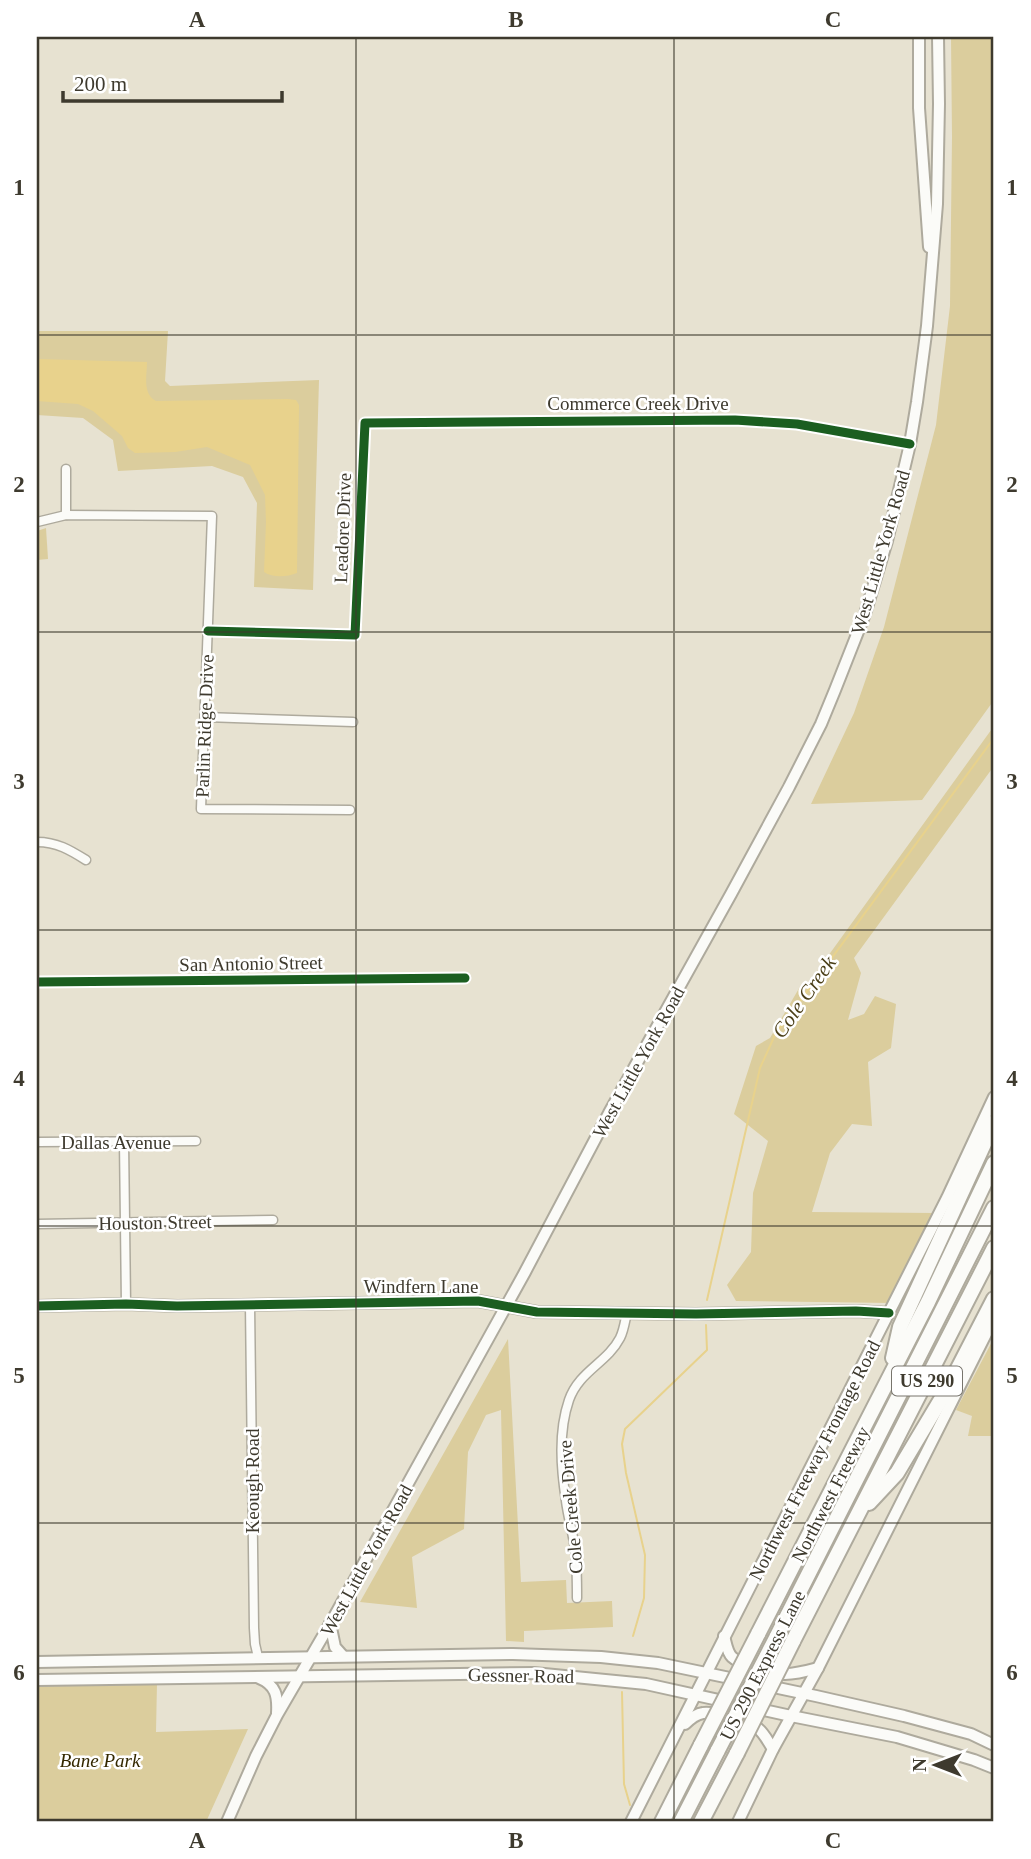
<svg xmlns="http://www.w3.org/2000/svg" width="1031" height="1859" viewBox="0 0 1031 1859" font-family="'Times New Roman',serif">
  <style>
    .green { fill: #dbcd9d }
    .water { fill: #e8d28c }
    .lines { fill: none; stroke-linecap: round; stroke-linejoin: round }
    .stream { stroke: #e8d28c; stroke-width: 2 }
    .street-casing { stroke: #aeaa9d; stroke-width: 11 }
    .secondary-casing { stroke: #aeaa9d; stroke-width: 14 }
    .highway-casing { stroke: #aeaa9d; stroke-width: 18 }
    .street { stroke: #fbfbf8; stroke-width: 8 }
    .secondary { stroke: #fbfbf8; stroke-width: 10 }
    .highway { stroke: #fbfbf8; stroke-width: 14 }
    .highway-bridge-casing { stroke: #aeaa9d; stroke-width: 18; stroke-linecap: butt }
    .highway-bridge { stroke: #fbfbf8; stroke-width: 14 }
    .cycleway-casing { stroke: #fff; stroke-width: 13 }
    .cycleway { stroke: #1b5e20; stroke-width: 9 }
    .grid { fill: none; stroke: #3e3a2e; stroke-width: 2; stroke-opacity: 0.55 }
    .labels { text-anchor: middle; stroke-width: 5; stroke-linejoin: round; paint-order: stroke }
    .shield { fill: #fff; stroke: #78756d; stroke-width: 2 }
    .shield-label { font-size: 18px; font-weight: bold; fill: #3e3a2e }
    .street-label { font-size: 19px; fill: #3e3a2e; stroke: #fff }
    .park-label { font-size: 19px; font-style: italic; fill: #342800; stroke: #fff }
    .water-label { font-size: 21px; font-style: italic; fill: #4b3f18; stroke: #fff }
    .neatline { fill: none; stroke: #3e3a2e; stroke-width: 2.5 }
    .grid-label { font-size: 23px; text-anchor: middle; font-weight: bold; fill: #3e3a2e }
  </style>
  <rect width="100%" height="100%" fill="#e7e2d1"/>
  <g class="green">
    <path d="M951,37H994V700L922,800L811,804L854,713L884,627L936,425L950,306L952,137Z"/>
    <path d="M37,331H168L165,381L170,386L319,380L313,590L254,587L257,503L243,477L212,466L118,471L113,440L83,418L37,415Z"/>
    <path d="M46,528L48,559L37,560V531Z"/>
    <path d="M994,726V766L854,958L861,973L848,1020L864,1014L875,996L896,1004L891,1048L868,1062L872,1126L852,1124L830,1153L812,1212L935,1213L891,1303L736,1301L727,1285L751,1252L753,1193L768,1141L734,1114L756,1046L770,1038L801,985L810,981Z"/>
    <path d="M994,1338V1436H968L972,1416L956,1410Z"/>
    <path d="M508,1339L521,1582L566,1580L567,1603L612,1601L613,1627L524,1631V1642L506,1641L501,1410L486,1415L468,1452L464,1529L412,1557L417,1608L360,1602Z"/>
    <path d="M157,1683L156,1732L248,1729L206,1822H37V1685Z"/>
  </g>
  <path class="water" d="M37,359L147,362C147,375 142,394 156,401L288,399L296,400L299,405L297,573C287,577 273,578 264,572L266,522L265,495L250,465L207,447L175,452L135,453L128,448L122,436L93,411L78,404L37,401Z"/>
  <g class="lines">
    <g class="stream">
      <path d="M707,1300L760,1068L775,1035L994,738"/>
      <path d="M633,1636L644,1598L645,1555L626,1473L622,1444L625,1429L707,1350L706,1325"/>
      <path d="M622,1692L624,1784L630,1805"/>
    </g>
    <defs>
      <g id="street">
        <path d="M66,515V469"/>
        <path d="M37,522L66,515L212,516L201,809L350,810"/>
        <path d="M208,631L355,635L365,423L735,420L797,424L910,444"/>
        <path d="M205,717L353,722"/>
        <path d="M37,842C57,842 70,850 86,860"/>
        <path d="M37,982L465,978"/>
        <path d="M124,1141L126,1304"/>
        <path d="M37,1142L196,1141"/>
        <path d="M37,1224L273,1220"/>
        <path d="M250,1305L254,1628L255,1644L258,1657"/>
        <path d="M577,1598C577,1581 577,1565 575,1549C573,1533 568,1517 566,1501C561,1468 558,1432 569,1400C579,1371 607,1363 620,1338C624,1330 625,1321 627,1312"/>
      </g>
      <g id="secondary">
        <path d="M919,37V108L929,247"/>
        <path d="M37,1306L126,1304L177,1306L478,1301L537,1312L696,1314L856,1311L889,1313"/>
        <path d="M330,1623L335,1647L343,1656"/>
        <path d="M724,1636C726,1643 727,1652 732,1657C740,1665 774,1673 785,1674C796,1674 807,1671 818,1668"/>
        <path d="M37,1662L513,1654L601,1657L658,1663L816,1696L904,1716L971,1734L994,1745"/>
        <path d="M259,1678C276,1685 278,1696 277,1713"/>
        <path d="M37,1680L534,1673L646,1684L791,1716L897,1737L974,1760L994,1768"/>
        <path d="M685,1724C690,1719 696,1714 703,1713C713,1711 748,1721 756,1727C764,1732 768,1742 773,1749"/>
        <path d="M227,1822L256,1756L277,1715L334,1617L525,1272L609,1113L731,894L789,787L821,724L835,690L865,614L887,541L910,444L917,402L927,326L937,204L939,104L938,37"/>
        <path d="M631,1822L947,1198L994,1097"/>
        <path d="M738,1822L773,1749L818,1668L994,1318"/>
      </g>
      <g id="highway">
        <path d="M893,1358L900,1327L994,1122"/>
        <path d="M869,1503L897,1473L949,1386L994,1299"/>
        <path d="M758,1634L928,1302L994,1163"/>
        <path d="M776,1638L994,1208"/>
        <path d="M793,1641L994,1248"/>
        <path d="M662,1822L701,1745"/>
        <path d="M681,1822L718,1750"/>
        <path d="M701,1822L737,1753"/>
      </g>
    </defs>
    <use href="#street" class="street-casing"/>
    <use href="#secondary" class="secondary-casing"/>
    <use href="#highway" class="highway-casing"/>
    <use href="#street" class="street"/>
    <use href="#secondary" class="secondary"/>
    <use href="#highway" class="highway"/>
    <defs>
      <g id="highway-bridge">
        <path d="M701,1745L758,1634"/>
        <path d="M718,1750L776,1638"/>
        <path d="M737,1753L793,1641"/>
      </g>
    </defs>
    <use href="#highway-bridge" class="highway-bridge-casing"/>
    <use href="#highway-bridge" class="highway-bridge"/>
    <defs>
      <g id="cycleway">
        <path d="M208,631L355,635L365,423L735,420L797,424L910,444"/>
        <path d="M37,982L465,978"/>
        <path d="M37,1306L126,1304L177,1306L478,1301L537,1312L696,1314L856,1311L889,1313"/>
      </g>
    </defs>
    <use href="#cycleway" class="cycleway-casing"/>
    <use href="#cycleway" class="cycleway"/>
  </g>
  <path class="grid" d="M356,37V1822M674,37V1822M37,335H994M37,632H994M37,930H994M37,1226H994M37,1523H994"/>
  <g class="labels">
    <rect class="shield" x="892" y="1366.5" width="70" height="29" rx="5"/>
    <g class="shield-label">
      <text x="927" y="1387">US 290</text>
    </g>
    <g class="street-label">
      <text x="638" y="410">Commerce Creek Drive</text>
      <text transform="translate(342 528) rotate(-88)" y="7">Leadore Drive</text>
      <text transform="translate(880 552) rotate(-74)" y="7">West Little York Road</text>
      <text transform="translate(204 726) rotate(-88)" y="7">Parlin Ridge Drive</text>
      <text transform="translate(251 963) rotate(-1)" y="7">San Antonio Street</text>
      <text transform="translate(638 1062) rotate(-61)" y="7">West Little York Road</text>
      <text x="116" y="1149">Dallas Avenue</text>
      <text transform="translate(155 1222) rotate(-1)" y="7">Houston Street</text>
      <text x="421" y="1293">Windfern Lane</text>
      <text transform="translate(814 1460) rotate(-63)" y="7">Northwest Freeway Frontage Road</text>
      <text transform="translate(252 1481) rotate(-90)" y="7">Keough Road</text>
      <text transform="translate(830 1494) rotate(-63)" y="7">Northwest Freeway</text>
      <text transform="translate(570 1507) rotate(-95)" y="7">Cole Creek Drive</text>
      <text transform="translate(366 1560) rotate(-61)" y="7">West Little York Road</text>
      <text transform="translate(762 1665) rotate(-63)" y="7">US 290 Express Lane</text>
      <text transform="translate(521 1675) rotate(1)" y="7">Gessner Road</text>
    </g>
    <g class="park-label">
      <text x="100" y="1767">Bane Park</text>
    </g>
    <g class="water-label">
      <text transform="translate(804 997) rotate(-55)" y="7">Cole Creek</text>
    </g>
  </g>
  <rect width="1031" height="1859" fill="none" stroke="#ffffff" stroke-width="77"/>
  <g transform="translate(936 1765) rotate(270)" stroke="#ffffff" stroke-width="5" paint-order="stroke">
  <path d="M0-5L12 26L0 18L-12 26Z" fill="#3e3a2e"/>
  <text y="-10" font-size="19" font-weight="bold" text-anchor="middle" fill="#3e3a2e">N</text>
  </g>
  <path d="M63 91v10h219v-10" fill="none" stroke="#3e3a2e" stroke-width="3.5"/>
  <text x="74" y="91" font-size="21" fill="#3e3a2e" stroke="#ffffff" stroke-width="5" paint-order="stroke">200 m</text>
  <rect x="38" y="38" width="954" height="1782" class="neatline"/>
  <g class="grid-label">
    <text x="197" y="27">A</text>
    <text x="516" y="27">B</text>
    <text x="833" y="27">C</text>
    <text x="19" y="195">1</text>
    <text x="1012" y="195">1</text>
    <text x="19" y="492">2</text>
    <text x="1012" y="492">2</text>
    <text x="19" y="789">3</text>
    <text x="1012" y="789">3</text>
    <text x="19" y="1086">4</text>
    <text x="1012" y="1086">4</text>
    <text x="19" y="1383">5</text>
    <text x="1012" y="1383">5</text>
    <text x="19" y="1680">6</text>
    <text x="1012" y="1680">6</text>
    <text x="197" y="1848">A</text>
    <text x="516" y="1848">B</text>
    <text x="833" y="1848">C</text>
  </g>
</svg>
